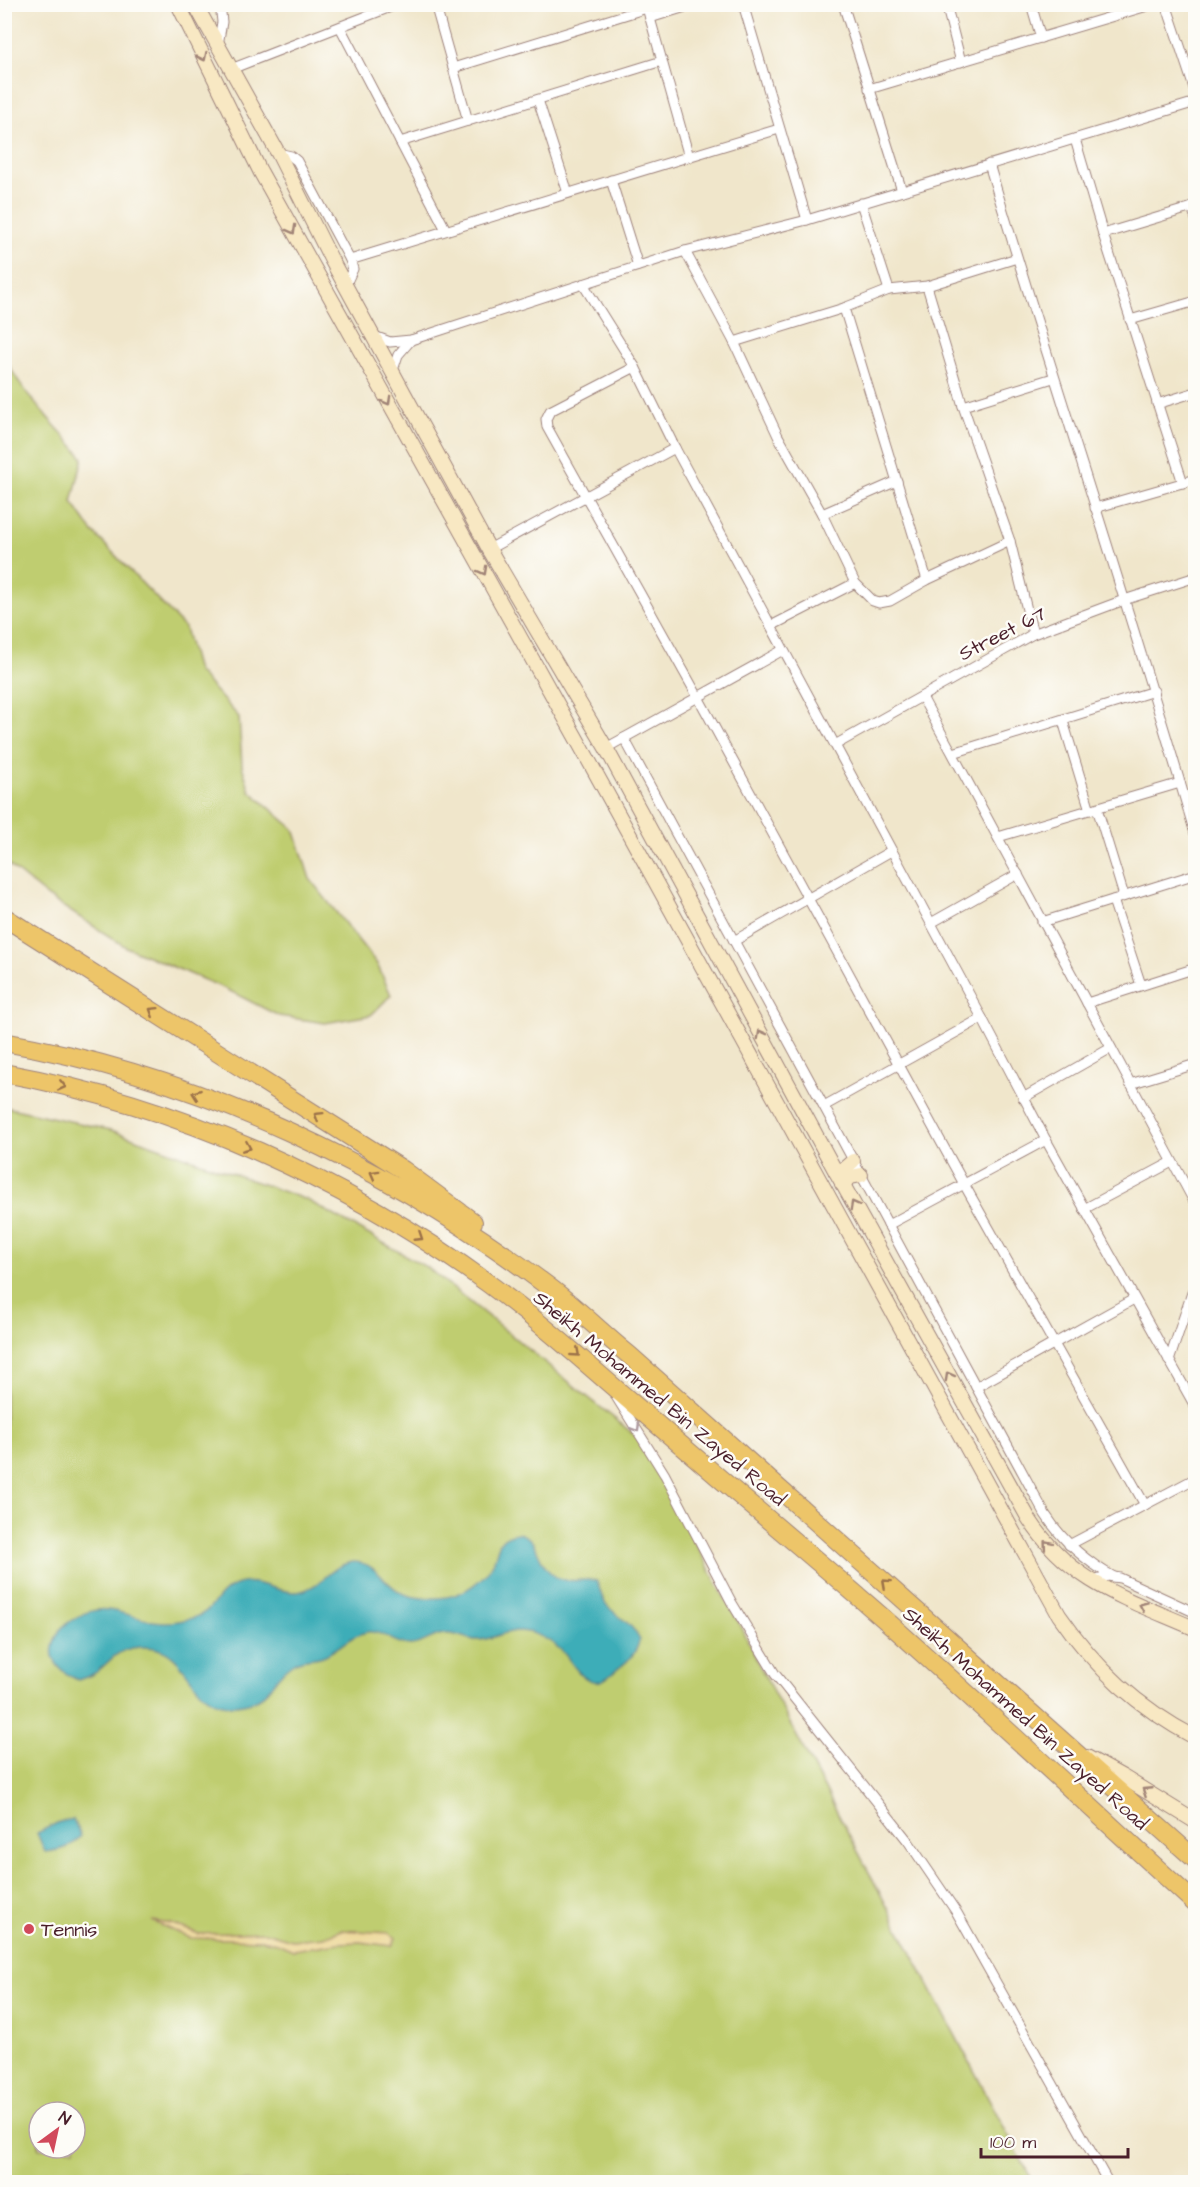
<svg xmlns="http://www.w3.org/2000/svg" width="1200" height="2187" viewBox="0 0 1200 2187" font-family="'Architects Daughter',sans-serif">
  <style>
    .green { fill: #bfcd6f; stroke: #84764d; stroke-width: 1.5; fill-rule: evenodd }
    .sand { fill: #eeda9e; stroke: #9c7c64; stroke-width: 1.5 }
    .water { fill: #3dadb8; stroke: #446672; stroke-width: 1.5 }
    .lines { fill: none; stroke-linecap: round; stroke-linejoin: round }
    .street-casing { stroke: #9d827b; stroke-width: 11 }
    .secondary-casing { stroke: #9d827b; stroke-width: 16 }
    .highway-casing { stroke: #9d827b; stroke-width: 20 }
    .street { stroke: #fff; stroke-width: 9 }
    .secondary { stroke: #f8e8c3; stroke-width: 14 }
    .highway { stroke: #edc569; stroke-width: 18 }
    .oneway { stroke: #a18477 }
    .oneway2 { stroke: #9c724a }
    .oneway3 { stroke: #ae9aa0 }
    .poi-dot { fill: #d1495b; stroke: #fdfcf7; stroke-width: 2 }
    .labels { text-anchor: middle; stroke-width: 5; stroke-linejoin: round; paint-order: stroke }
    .street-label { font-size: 20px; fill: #4a1f2b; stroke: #fdfcf7 }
    .poi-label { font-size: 20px; fill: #4a1f2b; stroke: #fdfcf7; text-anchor: start }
  </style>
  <rect width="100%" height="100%" fill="#fdfcf7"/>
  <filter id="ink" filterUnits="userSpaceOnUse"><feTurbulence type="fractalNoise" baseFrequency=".0167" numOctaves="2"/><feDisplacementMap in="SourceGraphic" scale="12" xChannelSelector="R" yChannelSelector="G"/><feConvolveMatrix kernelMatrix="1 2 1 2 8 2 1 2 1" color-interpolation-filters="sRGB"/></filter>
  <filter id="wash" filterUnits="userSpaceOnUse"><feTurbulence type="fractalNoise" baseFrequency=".008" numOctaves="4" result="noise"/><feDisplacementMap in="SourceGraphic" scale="24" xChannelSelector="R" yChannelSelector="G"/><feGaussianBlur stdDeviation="1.35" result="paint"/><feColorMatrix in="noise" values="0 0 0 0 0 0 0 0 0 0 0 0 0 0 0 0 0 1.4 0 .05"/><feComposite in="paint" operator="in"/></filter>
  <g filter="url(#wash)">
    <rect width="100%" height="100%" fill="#f0e6cb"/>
    <g class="green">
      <path d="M5,356C17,389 60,429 83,458L72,502L92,531L185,628L197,671L239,717L242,766L250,791L294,829L310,879L377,964L391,995L371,1015L325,1023L279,1016L226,989L126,947L48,897L5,862Z"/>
      <path d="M5,1107L111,1130L307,1200L428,1268L641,1440L722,1593L742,1628L757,1661L1033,2182H5ZM39,2112H75V2148H39Z"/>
    </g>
    <path class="sand" d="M152,1921L172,1924L199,1934L265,1932L292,1940L324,1937L342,1930L389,1933L396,1938L392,1946L360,1942L339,1943L293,1950L277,1943L262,1940L190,1938Z"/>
    <g class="water">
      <path d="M517,1533C540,1537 536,1562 552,1574C566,1586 581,1577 597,1581C600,1589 601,1597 606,1604C617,1617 632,1623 640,1639C637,1651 629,1661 619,1668C614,1672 607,1679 601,1681C582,1685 573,1663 563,1652C552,1641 535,1631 519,1631C503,1631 490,1641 475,1640C464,1639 455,1632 444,1634C432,1635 423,1645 410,1645C395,1645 382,1630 367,1632C350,1635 338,1650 323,1656C312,1660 302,1657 292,1664C268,1680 272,1702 236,1705C183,1709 194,1637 132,1648C115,1651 108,1664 95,1673C90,1676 84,1678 78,1680C67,1675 56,1668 53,1656C51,1647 55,1638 60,1630C64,1625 72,1620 78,1617C106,1600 125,1617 153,1621C165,1623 177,1622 189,1619C217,1612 213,1595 235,1585C256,1576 277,1594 298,1592C319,1589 330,1567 348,1563C372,1556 384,1585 402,1593C415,1599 433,1599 447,1597C465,1594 485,1579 493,1563C496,1556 497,1547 501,1541C504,1537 511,1534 517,1533Z"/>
      <path d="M73,1819L81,1836C70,1848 61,1850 45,1852L37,1833L59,1822Z"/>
    </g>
  </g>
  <g filter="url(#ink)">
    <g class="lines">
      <defs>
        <g id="street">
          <path d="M435,4L468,121"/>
          <path d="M646,4L689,157"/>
          <path d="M743,4L807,220"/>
          <path d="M843,4L902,191"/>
          <path d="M946,4L961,62"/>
          <path d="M1031,4L1041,38"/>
          <path d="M1166,4L1196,94"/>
          <path d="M650,18L695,4"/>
          <path d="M340,27L446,230"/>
          <path d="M218,45L222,22L220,4"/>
          <path d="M453,68L647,8"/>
          <path d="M231,69L398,4"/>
          <path d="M869,89L1154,4"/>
          <path d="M538,100L568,193"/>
          <path d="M1075,139L1103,234L1183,483"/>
          <path d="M400,142L662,61"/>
          <path d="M278,153L291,156L297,161L350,260L353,269L345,286"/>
          <path d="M989,164C1056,389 1131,611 1196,837"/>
          <path d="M611,180L638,266"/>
          <path d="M861,203L889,290"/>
          <path d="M1192,207L1196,219"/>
          <path d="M1103,234L1196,206"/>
          <path d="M685,251L734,342L778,436L822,514L855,583L873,601L879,603L890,601L927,580L1010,541"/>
          <path d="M350,260L779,129"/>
          <path d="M583,284L635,367L675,448L982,1018L1046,1140L1196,1408"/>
          <path d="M927,286L963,406L1010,541L1033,634"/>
          <path d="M844,308L927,580"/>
          <path d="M1130,320L1196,301"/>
          <path d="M374,336L390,342L411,340L685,251L807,220L1196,102"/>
          <path d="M734,342L844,308L889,290L927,286L1017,258"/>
          <path d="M635,367L550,411L546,419L547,427L698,697L964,1184L1145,1505"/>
          <path d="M392,373L398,355L411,340"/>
          <path d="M1157,404L1196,392"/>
          <path d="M963,406L1053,378"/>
          <path d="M1095,508L1196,479"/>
          <path d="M822,514L897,481"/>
          <path d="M489,549L675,448"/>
          <path d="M771,626L855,583"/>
          <path d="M922,697L1196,1205"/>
          <path d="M1063,721L1090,810"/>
          <path d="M624,738L1045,1514C1063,1542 1085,1561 1114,1577"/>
          <path d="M835,745L1033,634L1124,600L1196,577"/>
          <path d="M606,748L783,650"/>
          <path d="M953,753L1154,691"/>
          <path d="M1097,808L1124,896"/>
          <path d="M998,837L1180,783"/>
          <path d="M1113,900L1141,985"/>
          <path d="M1042,922L1196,874"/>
          <path d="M931,923L1018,874"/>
          <path d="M734,941L891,851"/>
          <path d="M1087,1003L1196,968"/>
          <path d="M1130,1084L1196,1064"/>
          <path d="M1023,1098L1111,1048"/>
          <path d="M824,1106L982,1018"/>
          <path d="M1084,1209L1172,1162"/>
          <path d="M888,1225L1046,1140"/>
          <path d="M1169,1361L1196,1281"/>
          <path d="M976,1387L1134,1299"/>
          <path d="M617,1398L665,1475L732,1603L775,1674L908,1841L957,1913L1108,2182"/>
          <path d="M1069,1545L1196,1478"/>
          <path d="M1091,1582L1108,1576L1120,1578L1196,1613"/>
        </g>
        <g id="secondary">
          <path d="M178,4L260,171L589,761L1059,1615C1096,1669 1137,1707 1196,1738"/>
          <path d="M195,4L278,153L332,261L489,549L606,748L836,1172L1029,1519C1071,1584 1128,1599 1196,1629"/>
          <path d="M836,1172L845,1168L853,1161"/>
          <path d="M842,1184L851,1177L861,1175"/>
          <path d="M1087,1757L1123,1777L1196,1822"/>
        </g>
        <g id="highway">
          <path d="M4,917L403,1170L473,1222"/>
          <path d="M4,1042C202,1077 390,1167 549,1287C577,1308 602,1333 629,1355L1196,1860"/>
          <path d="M4,1073C179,1105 346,1180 489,1284C531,1315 570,1349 609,1383C652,1420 695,1457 738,1494C789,1537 840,1580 890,1624C993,1716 1094,1811 1196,1904"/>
        </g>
      </defs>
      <use href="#street" class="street-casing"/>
      <use href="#secondary" class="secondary-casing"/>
      <use href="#highway" class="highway-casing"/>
      <use href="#street" class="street"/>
      <use href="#secondary" class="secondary"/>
      <use href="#highway" class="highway"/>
    </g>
    <defs><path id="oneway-chevron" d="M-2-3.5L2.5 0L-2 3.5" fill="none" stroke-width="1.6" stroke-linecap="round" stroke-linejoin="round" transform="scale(1.5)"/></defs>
    <g class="oneway">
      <use href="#oneway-chevron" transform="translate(203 57) rotate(64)"/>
      <use href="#oneway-chevron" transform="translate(292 230) rotate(61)"/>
      <use href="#oneway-chevron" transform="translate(387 401) rotate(61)"/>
      <use href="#oneway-chevron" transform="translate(483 571) rotate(61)"/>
      <use href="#oneway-chevron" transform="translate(761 1034) rotate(-118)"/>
      <use href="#oneway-chevron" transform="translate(854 1205) rotate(-119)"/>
      <use href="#oneway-chevron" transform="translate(949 1376) rotate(-119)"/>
      <use href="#oneway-chevron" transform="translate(1047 1544) rotate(-130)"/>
      <use href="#oneway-chevron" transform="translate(1143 1606) rotate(-156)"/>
      <use href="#oneway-chevron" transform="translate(1146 1791) rotate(-147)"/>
    </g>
    <g class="oneway2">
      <use href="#oneway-chevron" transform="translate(153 1011) rotate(-148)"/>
      <use href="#oneway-chevron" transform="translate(62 1086) rotate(13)"/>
      <use href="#oneway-chevron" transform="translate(196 1094) rotate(-160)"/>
      <use href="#oneway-chevron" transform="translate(318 1116) rotate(-148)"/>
      <use href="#oneway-chevron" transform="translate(247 1147) rotate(23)"/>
      <use href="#oneway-chevron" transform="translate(374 1174) rotate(-151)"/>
      <use href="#oneway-chevron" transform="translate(419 1237) rotate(33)"/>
      <use href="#oneway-chevron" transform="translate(576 1353) rotate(41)"/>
      <use href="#oneway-chevron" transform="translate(886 1583) rotate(-138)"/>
    </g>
    <use class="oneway3" href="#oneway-chevron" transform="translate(636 1428) rotate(58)"/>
  </g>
  <circle class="poi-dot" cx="29" cy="1929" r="6"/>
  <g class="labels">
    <g class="street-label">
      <text transform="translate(1002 633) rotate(-27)" y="7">Street 67</text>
      <text transform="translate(660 1398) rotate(40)" y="7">Sheikh Mohammed Bin Zayed Road</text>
      <text transform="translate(1026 1718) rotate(42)" y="7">Sheikh Mohammed Bin Zayed Road</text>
    </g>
    <g class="poi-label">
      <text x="41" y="1936">Tennis</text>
    </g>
  </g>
  <rect width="1200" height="2187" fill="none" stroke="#fdfcf7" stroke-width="24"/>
  <g transform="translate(57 2130) rotate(33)"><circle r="28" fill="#fdfcf7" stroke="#b5a4a5" stroke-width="1.5"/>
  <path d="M0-4.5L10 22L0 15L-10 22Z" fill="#d1495b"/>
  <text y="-9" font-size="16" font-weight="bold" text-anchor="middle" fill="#4a1f2b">N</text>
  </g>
  <path d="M981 2148v9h147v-9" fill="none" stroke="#4a1f2b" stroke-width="3"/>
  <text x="990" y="2148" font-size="18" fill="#4a1f2b" stroke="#fdfcf7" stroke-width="4.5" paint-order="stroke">100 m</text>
</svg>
